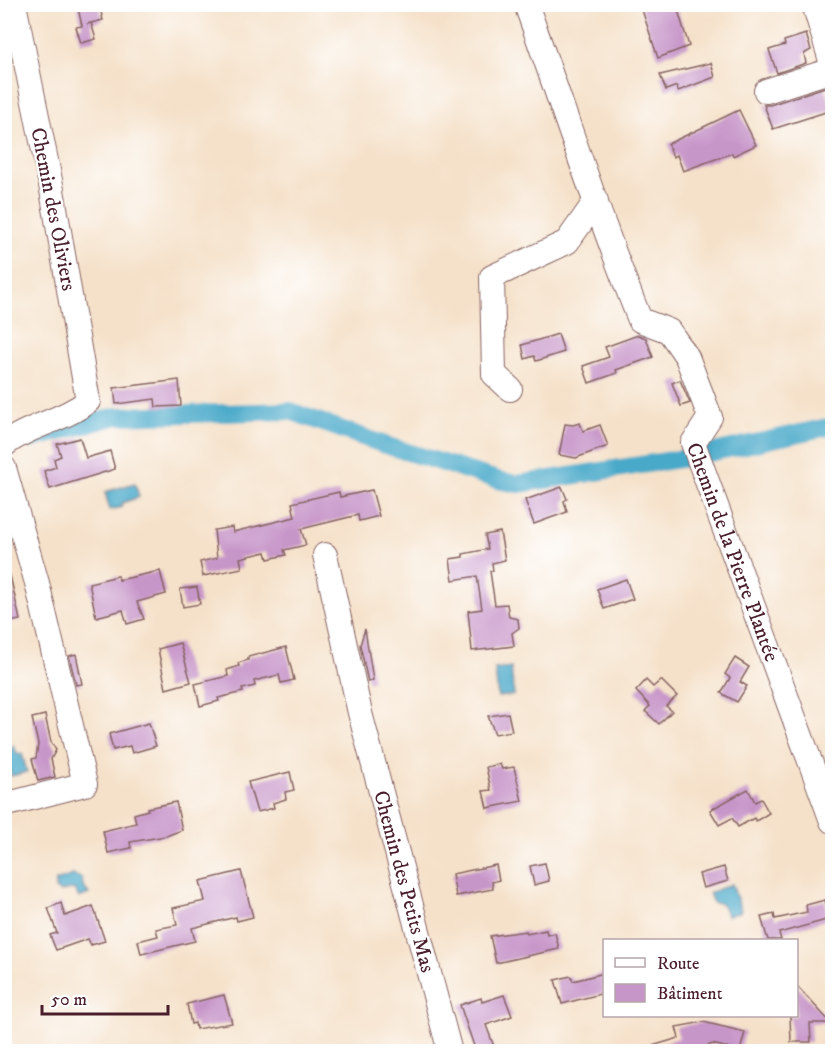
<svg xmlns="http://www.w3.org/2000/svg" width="837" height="1056" viewBox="0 0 837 1056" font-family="'IM FELL DW Pica',serif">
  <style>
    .water { fill: #4aa9c9; stroke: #4a647a; stroke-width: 1.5 }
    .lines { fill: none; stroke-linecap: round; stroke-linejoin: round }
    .canal { stroke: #4aa9c9; stroke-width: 18 }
    .building { fill: #c796c9 }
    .minor-casing { stroke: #866362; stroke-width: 26 }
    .minor { stroke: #fff; stroke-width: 24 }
    .labels { text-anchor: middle; stroke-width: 4.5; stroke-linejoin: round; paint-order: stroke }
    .street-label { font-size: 21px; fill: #4a1f2b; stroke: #fff }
  </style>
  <rect width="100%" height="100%" fill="#fff"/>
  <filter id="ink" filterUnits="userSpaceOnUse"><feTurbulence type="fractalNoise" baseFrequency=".0167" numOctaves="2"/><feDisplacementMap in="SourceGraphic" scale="12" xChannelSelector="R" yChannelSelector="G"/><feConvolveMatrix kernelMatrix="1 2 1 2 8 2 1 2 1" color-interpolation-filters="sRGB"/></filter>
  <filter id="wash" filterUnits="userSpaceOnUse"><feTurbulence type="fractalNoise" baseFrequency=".008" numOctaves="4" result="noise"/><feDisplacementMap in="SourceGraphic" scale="24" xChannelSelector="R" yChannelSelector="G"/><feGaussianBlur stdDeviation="1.35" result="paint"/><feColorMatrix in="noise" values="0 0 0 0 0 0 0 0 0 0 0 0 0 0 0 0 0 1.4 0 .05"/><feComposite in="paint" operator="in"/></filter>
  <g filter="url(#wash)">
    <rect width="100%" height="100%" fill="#f5e1c9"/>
    <g class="water">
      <path d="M135,483L139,497L122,503V507L110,510L105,492Z"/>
      <path d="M511,668L514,695L498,697L495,669Z"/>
      <path d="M14,746L17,754H22L27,772L11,776L5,748Z"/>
      <path d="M73,875L82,878L83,886L89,894L79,898L75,890L70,889L61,892L55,889L56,881Z"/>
      <path d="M732,884L741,910L740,912L727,916C724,906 724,903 713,903L709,893Z"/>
    </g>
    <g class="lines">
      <g class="canal">
        <path d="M32,439L117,416L290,411L385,445L501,481L518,484L692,457"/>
        <path d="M700,455L832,426"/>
      </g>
    </g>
    <g id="blocks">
      <g class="building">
        <path d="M77,4H99L103,20L87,24L91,23L96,39L81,43L76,27L82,26Z"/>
        <path d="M640,4H676L689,46L658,58Z"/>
        <path d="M806,34L811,50L804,54L806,63L777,73L769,50L785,45L784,41Z"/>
        <path d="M711,63L715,77L678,91L677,86L666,90L660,75Z"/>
        <path d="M825,87L832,110L773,129L764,105H770Z"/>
        <path d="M739,110L756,145L733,156L732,153L683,171L677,155L673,157L668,144Z"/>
        <path d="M558,334L564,352L536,361L534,356L525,359L522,345Z"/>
        <path d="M638,335L646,338L653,357L616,370L617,373L589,383L583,366L609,357L605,347Z"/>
        <path d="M179,380L181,406L156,407L155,399L116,404L114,388Z"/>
        <path d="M680,380L690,403L681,406L672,383Z"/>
        <path d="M580,423L583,431L600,425L608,446L576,458L559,455L565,424L573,425Z"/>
        <path d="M80,438L86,458L110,451L115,469L50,489L44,471L56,467L54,459L61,456L57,444Z"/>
        <path d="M562,487L567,499L564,501L567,512L534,524L525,500Z"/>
        <path d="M372,490L379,516L359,521L358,515L301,529L306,545L284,550L286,555L268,559L266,552L240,558L242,568L203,576L200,562L217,558L214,530L232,527L233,532L295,517L292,503L339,492L340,497Z"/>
        <path d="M500,532L505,560L492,563L493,571H490L495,605L507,604L509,617L518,619L519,628L512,633L514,646L472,651L468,611L482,609L477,576L453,580L450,559L463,557V554L488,549L485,535Z"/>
        <path d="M160,571L166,594L137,602L144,619L127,624L123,610L96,617L89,583L118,576L119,580Z"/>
        <path d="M4,575H10L20,620L4,623Z"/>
        <path d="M626,579L633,599L604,609L597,589Z"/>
        <path d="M197,587L200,604L183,607L180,589Z"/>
        <path d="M365,629L373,680L368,682L360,645Z"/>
        <path d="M180,643L191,682L166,689L158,649Z"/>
        <path d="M286,647L294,680L281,683L279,675L254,681L255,686L242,689L243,692L218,698L219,701L200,706L195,684L228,676L227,670L239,666L238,663L248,660V657Z"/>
        <path d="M76,654L82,684L76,685L69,656Z"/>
        <path d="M735,658L749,667L740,682L747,686L737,702L721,693L730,678L725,674Z"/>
        <path d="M646,680L653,687L661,680L677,696L666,706L672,711L659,724L645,711L650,706L636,691Z"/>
        <path d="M508,713L512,731L495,734L488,716Z"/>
        <path d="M45,715L51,742L56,750L51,759L55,777L38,781L32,759L36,758L38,744L32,718Z"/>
        <path d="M149,723L156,746L132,753L130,746L113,750L109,734Z"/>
        <path d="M500,764L502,769L514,767L522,801L487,808L483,791L491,790L486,767Z"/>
        <path d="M290,772L294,790L285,792L286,799L273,803L274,808L257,812L248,782Z"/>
        <path d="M748,789L755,802L761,799L769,813L756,821L754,818L738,827L732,818L719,825L710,810Z"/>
        <path d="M176,802L182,830L166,836L130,842L131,848L108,853L103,831L136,823L134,814L148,810L147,808Z"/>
        <path d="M545,863L549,881L534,885L530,866Z"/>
        <path d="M496,865L499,880L492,882L493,889L456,896L452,874Z"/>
        <path d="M724,867L728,881L703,888L699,874Z"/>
        <path d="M241,871L253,917L237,921L236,917L192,928L195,941L141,954L138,941L158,936L156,929L177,925L173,908L205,901L200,881Z"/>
        <path d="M825,900L830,919L779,933L781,940H768L761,917L774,914L775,919L807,912L806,905Z"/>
        <path d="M61,903L65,916L93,906L105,941L91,945L88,939L56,950L50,935L57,933L48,908Z"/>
        <path d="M546,930L547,935L555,933L559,949L496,963L490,936L526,931L527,934Z"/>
        <path d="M604,973V993L562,1004L555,980L571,976L573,981Z"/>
        <path d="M796,985L831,1023H810L811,1042H791L790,1016H796Z"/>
        <path d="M224,995L232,1023L196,1029L195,1023L191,1024L187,1004Z"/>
        <path d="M504,995L512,1016L486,1025L496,1052H476L460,1005L481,998L482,1002Z"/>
        <path d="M703,1022L745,1032L740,1051L713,1044L686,1052H645V1048L679,1038L676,1027Z"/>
      </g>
    </g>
  </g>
  <g filter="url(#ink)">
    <use href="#blocks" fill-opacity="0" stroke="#866362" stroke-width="1.5"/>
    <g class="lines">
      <defs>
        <g id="minor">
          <path id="s1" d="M526,4C564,110 598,216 640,320L669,331L687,357L710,417L693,443L832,821"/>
          <path d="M814,4L832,64"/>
          <path d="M766,91L832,70"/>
          <path d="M510,389L494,374L492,277L567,242L596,201"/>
          <path d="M4,445C29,425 63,421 88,401L52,190L14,4"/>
          <path d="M4,468L37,583L85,784L4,805"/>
          <path id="s2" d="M325,555L360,713L450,1052"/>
        </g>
      </defs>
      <use href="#minor" class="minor-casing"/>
      <use href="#minor" class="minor"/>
    </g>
  </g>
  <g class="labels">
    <g class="street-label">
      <text transform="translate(54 209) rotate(79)" y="7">Chemin des Oliviers</text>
      <text dy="7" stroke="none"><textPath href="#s1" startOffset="610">Chemin de la Pierre Plantée</textPath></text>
      <text dy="7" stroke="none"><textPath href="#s2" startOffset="336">Chemin des Petits Mas</textPath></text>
    </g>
  </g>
  <rect width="837" height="1056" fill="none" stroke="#fff" stroke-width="24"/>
  <rect x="603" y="939" width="195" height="78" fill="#ffffff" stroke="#b7a5aa" stroke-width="1.5"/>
  <rect x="615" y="958" width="30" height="9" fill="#ffffff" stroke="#b7a5aa" stroke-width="1.5"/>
  <text x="657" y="969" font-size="18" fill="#4a1f2b">Route</text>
  <rect x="615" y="984" width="30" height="18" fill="#c796c9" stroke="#b7a5aa" stroke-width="1.5"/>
  <text x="657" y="999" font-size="18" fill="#4a1f2b">Bâtiment</text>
  <path d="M42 1005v9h126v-9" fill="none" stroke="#4a1f2b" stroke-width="3"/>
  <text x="51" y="1005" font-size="18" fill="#4a1f2b" stroke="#ffffff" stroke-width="4.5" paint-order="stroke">50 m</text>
</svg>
